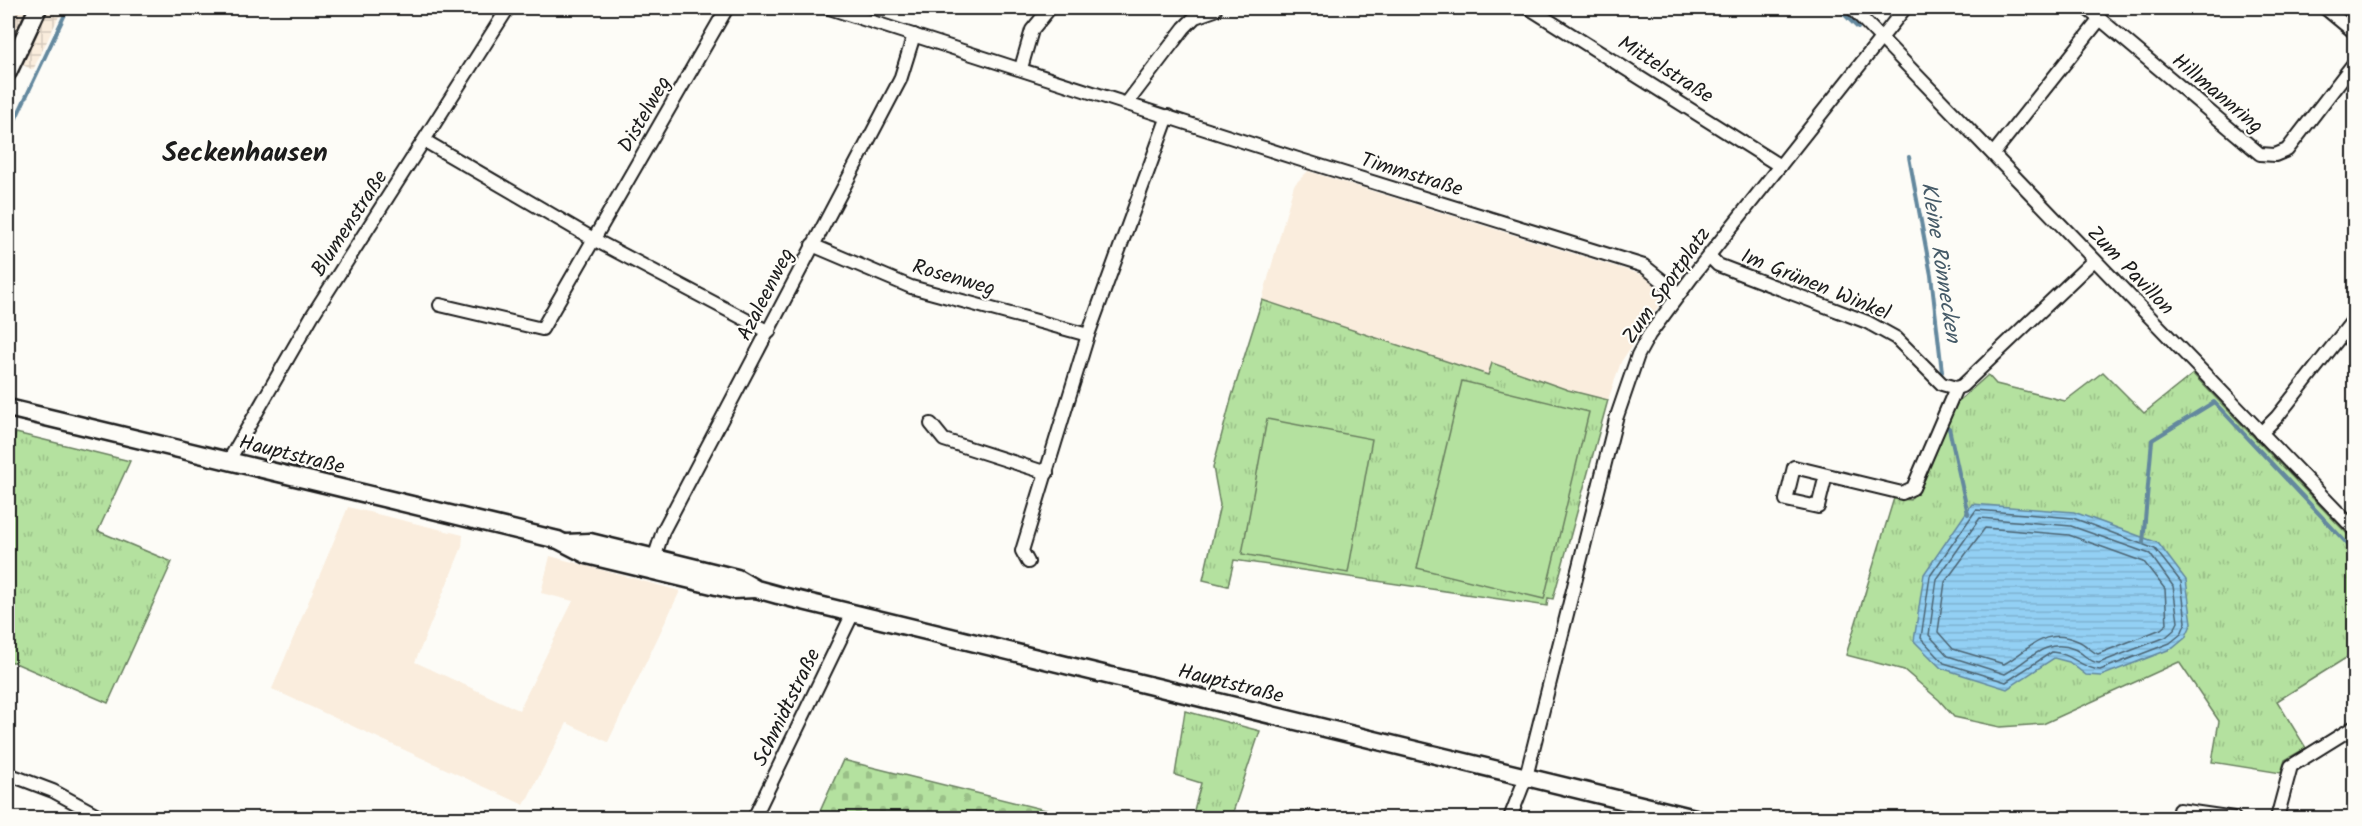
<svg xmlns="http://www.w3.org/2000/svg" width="2362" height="826" viewBox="0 0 2362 826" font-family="Kalam,sans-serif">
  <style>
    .built { fill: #faeddd }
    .industrial { fill: url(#industrial-grid) }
    .grass { fill: url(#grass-tufts); stroke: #687e5e; stroke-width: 1.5 }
    .cemetery { fill: url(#cemetery-stones); stroke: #687e5e; stroke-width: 1.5 }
    .pitch { fill: #b4e19f; stroke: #687e5e; stroke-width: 1.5 }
    .water { fill: url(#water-rules); stroke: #63889e; stroke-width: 1.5 }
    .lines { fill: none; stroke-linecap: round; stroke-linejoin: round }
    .shore { stroke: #4c6472; stroke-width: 1.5 }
    .stream { stroke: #63889e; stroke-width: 4 }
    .minor-casing { stroke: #1c1c1c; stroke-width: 16 }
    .major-casing { stroke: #1c1c1c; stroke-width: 21 }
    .minor { stroke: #fdfcf7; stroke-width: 12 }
    .major { stroke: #fdfcf7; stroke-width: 16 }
    .labels { text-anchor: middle; stroke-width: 4.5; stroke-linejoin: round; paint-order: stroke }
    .street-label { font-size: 21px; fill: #1c1c1c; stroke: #fdfcf7 }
    .water-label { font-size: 22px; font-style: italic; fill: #465b68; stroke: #fdfcf7 }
    .district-label { font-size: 27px; font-weight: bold; fill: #1c1c1c; stroke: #fdfcf7 }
  </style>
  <defs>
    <pattern id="industrial-grid" width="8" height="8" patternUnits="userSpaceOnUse" patternTransform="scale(1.5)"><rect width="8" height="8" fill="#faeddd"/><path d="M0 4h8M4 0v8" fill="none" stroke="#d6cbbd"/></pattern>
    <pattern id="grass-tufts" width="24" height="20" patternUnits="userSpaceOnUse" patternTransform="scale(1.5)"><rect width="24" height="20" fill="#b4e19f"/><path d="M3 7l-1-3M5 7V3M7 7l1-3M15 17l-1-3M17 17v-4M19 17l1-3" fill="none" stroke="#9ac088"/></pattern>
    <pattern id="cemetery-stones" width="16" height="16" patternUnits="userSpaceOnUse" patternTransform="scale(1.5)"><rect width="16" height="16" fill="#b4e19f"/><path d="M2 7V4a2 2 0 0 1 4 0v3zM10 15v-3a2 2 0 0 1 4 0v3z" fill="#9ac088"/></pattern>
    <pattern id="water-rules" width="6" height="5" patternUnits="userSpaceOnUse" patternTransform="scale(1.5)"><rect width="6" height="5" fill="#93d0f4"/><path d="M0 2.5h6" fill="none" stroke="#7eb2d1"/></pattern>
  </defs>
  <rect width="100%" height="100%" fill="#fdfcf7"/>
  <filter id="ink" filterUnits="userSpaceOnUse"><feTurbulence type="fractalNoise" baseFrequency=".0167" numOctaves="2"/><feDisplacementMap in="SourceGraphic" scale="12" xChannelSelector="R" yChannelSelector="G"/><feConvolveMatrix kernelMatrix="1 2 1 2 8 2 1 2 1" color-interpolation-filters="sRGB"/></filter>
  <g filter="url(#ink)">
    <g class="built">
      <path d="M1308,171L1649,277L1657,282L1662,294L1659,305L1621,362L1608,400L1568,390L1493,363L1489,375L1262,300L1294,185Z"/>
      <path d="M348,507L463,535L462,547L415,662L519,710L573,601L541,593L550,556L680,591L608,742L567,723L524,805L272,689Z"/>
    </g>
    <path class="industrial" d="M8,8H63L33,70L8,58Z"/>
    <g class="grass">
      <path d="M1262,300L1488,375L1492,363L1568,390L1608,400L1553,599L1548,598L1547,606L1234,560L1228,586L1203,580L1220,505L1213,467L1232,396Z"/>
      <path d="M2103,372L2144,413L2193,374L2354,541V653L2277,701L2306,748L2285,760L2281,773L2212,762L2219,721L2179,662L2043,724L2000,727L1954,717L1939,700L1904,670L1846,655L1894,498L1910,500L1922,483L1953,406L1988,375L1996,384L2065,401Z"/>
      <path d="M16,433L130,461L98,531L172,562L108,703L8,660V459Z"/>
      <path d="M1185,711L1260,731L1231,818H1192L1201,783L1175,775Z"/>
    </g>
    <path class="cemetery" d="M843,760L1078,818H817Z"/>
    <g class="pitch">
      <path d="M1462,381L1589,412L1544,599L1417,568Z"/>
      <path d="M1267,419L1372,439L1348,573L1242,554Z"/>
    </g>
    <path class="water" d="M1972,504L2074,512L2158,543L2186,580L2192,623L2185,638L2173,648L2101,676L2086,675L2069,662L2054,658L2007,689L1941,668L1914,641L1924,574Z"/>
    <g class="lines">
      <g class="shore">
        <path d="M1976,510L2073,518L2155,549L2181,582L2186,622L2181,634L2170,643L2100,670C2082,669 2071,653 2052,652L2006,682L1944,663L1921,638L1930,576Z"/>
        <path d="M1980,518L2071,526L2150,554L2173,586L2178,622L2174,630L2166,637L2099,663C2088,662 2084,653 2074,649C2046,637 2028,661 2005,674L1948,656L1929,635L1937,579Z"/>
        <path d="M1985,528L2069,535L2144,562L2165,589L2167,624L2161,629L2098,654C2090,651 2086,644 2078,641C2045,626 2030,649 2004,664L1953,649L1938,632L1945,582Z"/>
      </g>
      <g class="stream">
        <path d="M1843,13L1858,28"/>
        <path d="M8,135L68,8"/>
        <path d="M1909,157L1931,275L1942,372"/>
        <path d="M1949,428L1968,514"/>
        <path d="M2143,543L2152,440L2214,402L2354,551"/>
      </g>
      <defs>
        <g id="minor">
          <path d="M829,8L1298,159L1644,266L1679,294"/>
          <path d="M1529,8L1780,166"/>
          <path d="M1852,8L2354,529"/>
          <path d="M2086,8L2100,19"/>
          <path d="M2325,8L2354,32"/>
          <path d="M1021,68L1032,30L1050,8"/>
          <path d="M1127,103L1184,28L1195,17L1215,10"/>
          <path d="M425,141L595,240L769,332"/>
          <path d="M1993,154L2100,19L2260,154L2275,155L2287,150L2354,63"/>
          <path d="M812,245L911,287L1088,335"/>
          <path d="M1709,256L1718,265L1867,322L1896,338L1942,384L1956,388L1962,386L2094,260"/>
          <path d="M440,305L542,329L727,8"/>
          <path d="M931,424L944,440L1047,473"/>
          <path d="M2261,433L2277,417L2354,319"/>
          <path d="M228,462L312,316L508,8"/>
          <path d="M1826,475L1818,507L1786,500L1794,467L1902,493L1913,488L1956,388"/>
          <path d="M1028,562L1022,551L1088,335L1168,116"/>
          <path d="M652,565L663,531L900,80L914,35"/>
          <path d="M8,774L53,791L103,818"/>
          <path d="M2179,810L2234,818"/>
          <path d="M1309,817L1315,818"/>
          <path d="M754,818L853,613"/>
          <path d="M1510,818L1526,777L1616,419L1638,355L1649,335L1695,273L1905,8"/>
          <path d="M2277,818L2291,766L2354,727"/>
        </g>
        <g id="major">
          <path d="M8,72L38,8"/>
          <path d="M8,408L558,540L587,555L733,590L755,589"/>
          <path d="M566,543L590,542L737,578L756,589L778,595L1695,818"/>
        </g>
      </defs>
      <use href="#minor" class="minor-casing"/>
      <use href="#major" class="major-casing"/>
      <use href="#minor" class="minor"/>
      <use href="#major" class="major"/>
    </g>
  </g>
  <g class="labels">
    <g class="street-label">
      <text transform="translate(1666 69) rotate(32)" y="7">Mittelstraße</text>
      <text transform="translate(2218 93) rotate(40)" y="7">Hillmannring</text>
      <text transform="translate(644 114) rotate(-60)" y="7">Distelweg</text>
      <text transform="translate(1412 174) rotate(17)" y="7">Timmstraße</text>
      <text transform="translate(349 223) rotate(-57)" y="7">Blumenstraße</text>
      <text transform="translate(2131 270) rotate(46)" y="7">Zum Pavillon</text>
      <text transform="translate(954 277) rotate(16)" y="7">Rosenweg</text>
      <text transform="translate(1816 284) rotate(22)" y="7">Im Grünen Winkel</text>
      <text transform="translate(1666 285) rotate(-55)" y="7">Zum Sportplatz</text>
      <text transform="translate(765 294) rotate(-63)" y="7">Azaleenweg</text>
      <text transform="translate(292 454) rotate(14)" y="7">Hauptstraße</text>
      <text transform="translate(1231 683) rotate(14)" y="7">Hauptstraße</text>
      <text transform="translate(786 707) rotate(-64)" y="7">Schmidtstraße</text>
    </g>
    <g class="water-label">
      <text transform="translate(1942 262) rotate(81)" y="8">Kleine Rönnecken</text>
    </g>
    <g class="district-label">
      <text x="245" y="161">Seckenhausen</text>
    </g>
  </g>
  <rect width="2362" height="826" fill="none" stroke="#fdfcf7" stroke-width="30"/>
  <rect x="15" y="15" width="2332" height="796" fill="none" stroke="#1c1c1c" stroke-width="2" filter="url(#ink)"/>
</svg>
